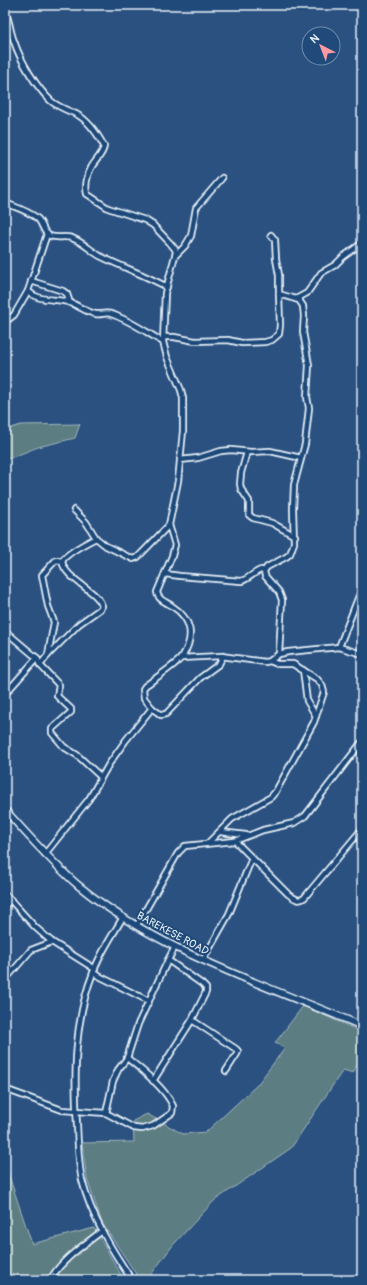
<svg xmlns="http://www.w3.org/2000/svg" width="367" height="1285" viewBox="0 0 367 1285" font-family="Pangolin,sans-serif">
  <style>
    .green { fill: #5c7d81; stroke: #a2b7bc }
    .lines { fill: none; stroke-linecap: round; stroke-linejoin: round }
    .minor-casing { stroke: #e8f1f8; stroke-width: 8 }
    .secondary-casing { stroke: #e8f1f8; stroke-width: 9 }
    .minor { stroke: #1f4a7a; stroke-width: 4.5 }
    .secondary { stroke: #1f4a7a; stroke-width: 6 }
    .labels { text-anchor: middle; stroke-width: 4; stroke-linejoin: round; paint-order: stroke }
    .street-label { font-size: 11px; fill: #e8f1f8; stroke: #1f4a7a }
  </style>
  <rect width="100%" height="100%" fill="#2b5181"/>
  <filter id="ink" filterUnits="userSpaceOnUse"><feTurbulence type="fractalNoise" baseFrequency=".025" numOctaves="2"/><feDisplacementMap in="SourceGraphic" scale="8" xChannelSelector="R" yChannelSelector="G"/><feConvolveMatrix kernelMatrix="1 2 1 2 8 2 1 2 1" color-interpolation-filters="sRGB"/></filter>
  <g filter="url(#ink)">
    <g class="green">
      <path d="M80,424L75,438L38,447L5,460V430L21,425Z"/>
      <path d="M303,1006L362,1032V1053L353,1073L343,1070L291,1148L214,1201L173,1245L147,1280H140L102,1223L87,1179L82,1143L134,1142L133,1121L147,1114L183,1134L206,1132L257,1085L285,1048L275,1043Z"/>
      <path d="M5,1164L32,1244L94,1228L124,1280H5Z"/>
    </g>
    <g class="lines">
      <defs>
        <g id="minor">
          <path d="M5,12C10,21 10,32 14,41C20,60 36,87 51,101C58,107 67,110 76,114C88,120 97,133 104,146C103,155 95,160 91,168C87,175 85,186 87,194L108,208L145,220L153,225L170,243L175,249L176,252L165,293L163,342L167,357L181,390L183,398V431L178,481L169,525L175,545L172,556L157,592C158,600 166,602 172,606C192,619 195,637 182,657C178,663 153,680 145,686L143,689L144,698L152,708L126,740L109,764L89,799L45,854"/>
          <path d="M5,203C15,207 29,211 38,219C43,224 43,233 50,236C58,239 67,235 74,239C84,243 91,251 100,256C122,267 145,275 167,287"/>
          <path d="M47,234L28,291C40,303 56,297 71,303C79,306 88,313 96,314C102,315 106,312 111,314C130,320 146,332 163,342"/>
          <path d="M176,255L185,246L191,236L196,208L222,178"/>
          <path d="M31,281L63,291L67,294L70,303"/>
          <path d="M279,294L299,300L303,306L304,316L303,332L309,365L307,397L309,408L305,444L294,485L293,509L294,543L290,554L286,557L267,567L264,571L265,576L279,592L282,600L279,654"/>
          <path d="M296,299L307,293L321,273L335,265L343,257L362,243"/>
          <path d="M5,322L14,315L28,291"/>
          <path d="M163,337H174L195,341L228,340L242,343L265,342L272,340L279,334L280,325L279,294V275L276,259L275,240L271,235"/>
          <path d="M247,452L241,473L240,484L241,489L249,501V515L253,518L272,523L295,536"/>
          <path d="M180,460L198,458L221,451L231,450L251,452L270,451L301,458"/>
          <path d="M74,510L86,522L96,538L106,546L133,559L138,557L169,525"/>
          <path d="M62,561C68,552 86,543 96,538"/>
          <path d="M165,574L180,576L241,581C249,579 254,572 261,570L264,571"/>
          <path d="M5,631L37,658L40,665L59,685L57,696L58,697L71,709V712L52,729V733L64,747L77,755L101,777"/>
          <path d="M339,647L362,588"/>
          <path d="M48,655L54,622L48,606L42,575L56,560L62,561"/>
          <path d="M181,658L221,656L265,662L270,661L279,654L288,652L339,647L362,654"/>
          <path d="M40,665L48,655L79,624L100,609L102,606C98,590 65,580 62,561"/>
          <path d="M303,670L307,701L316,716"/>
          <path d="M5,694L37,658"/>
          <path d="M152,708L161,715L166,714L200,678L219,664L223,656"/>
          <path d="M220,832L246,835"/>
          <path d="M235,841L288,894C294,898 298,902 304,898L362,829"/>
          <path d="M208,843L232,819L271,797L276,791L314,722L324,692L322,685L317,679L293,664H277L270,661"/>
          <path d="M5,894L35,927L52,942L95,969"/>
          <path d="M5,906L11,900"/>
          <path d="M123,917C113,935 100,953 93,973C74,1021 74,1074 77,1125C78,1143 78,1162 82,1180C91,1216 111,1249 132,1280"/>
          <path d="M137,925L178,853L185,846L235,841L263,830L294,823L305,816L361,743"/>
          <path d="M203,960L229,914L252,858"/>
          <path d="M93,973L149,1001"/>
          <path d="M5,980L31,950L52,942"/>
          <path d="M192,1020L236,1049L238,1051L237,1054L226,1071"/>
          <path d="M153,1081L192,1020L206,992V988L202,984L168,960"/>
          <path d="M5,1089L62,1110L106,1113L134,1128L142,1129L153,1126L172,1113L173,1106C166,1089 142,1070 127,1058"/>
          <path d="M106,1113L113,1081L118,1070L127,1058L138,1024L168,960L175,947"/>
          <path d="M50,1280C62,1259 84,1245 102,1231"/>
        </g>
        <path id="secondary" d="M5,810C29,836 52,863 79,886C161,953 266,985 362,1026"/>
      </defs>
      <use href="#minor" class="minor-casing"/>
      <use href="#secondary" class="secondary-casing"/>
      <use href="#minor" class="minor"/>
      <use href="#secondary" class="secondary"/>
    </g>
  </g>
  <g class="labels">
    <g class="street-label">
      <text transform="translate(173 933) rotate(28)" y="4">BAREKESE ROAD</text>
    </g>
  </g>
  <rect width="367" height="1285" fill="none" stroke="#1f4a7a" stroke-width="20"/>
  <rect x="10" y="10" width="347" height="1265" fill="none" stroke="#e8f1f8" stroke-width="1.5" filter="url(#ink)"/>
  <g transform="translate(321 46) rotate(318)"><circle r="19" fill="#1f4a7a" stroke="#6f8dac"/>
  <path d="M0-3L7 15L0 10L-7 15Z" fill="#ff9aa2"/>
  <text y="-6" font-size="11" font-weight="bold" text-anchor="middle" fill="#e8f1f8">N</text>
  </g>
</svg>
